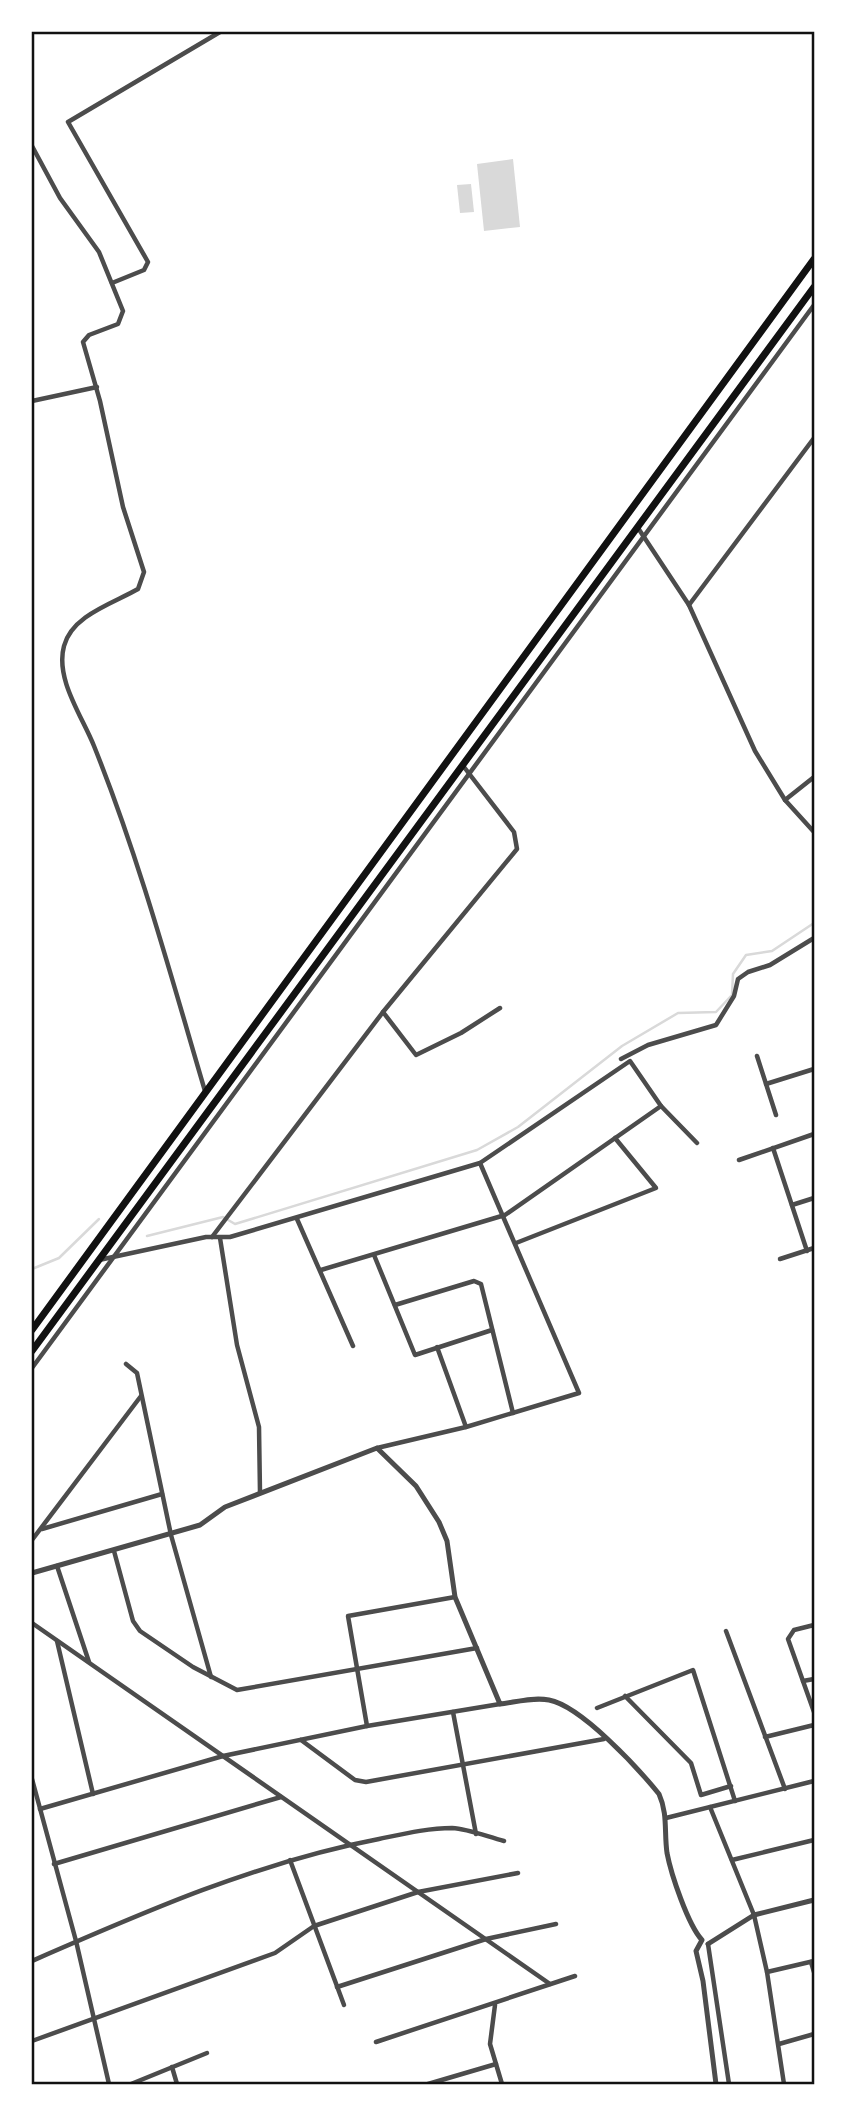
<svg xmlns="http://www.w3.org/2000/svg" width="846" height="2116" viewBox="0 0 846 2116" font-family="Helvetica,sans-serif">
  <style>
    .water { fill: #d9d9d9 }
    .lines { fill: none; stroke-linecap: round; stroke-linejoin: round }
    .stream { stroke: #d9d9d9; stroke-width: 2.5 }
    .minor { stroke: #4c4c4c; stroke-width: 4.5 }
    .tertiary { stroke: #4c4c4c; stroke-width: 5 }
    .primary { stroke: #111; stroke-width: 7 }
    .neatline { fill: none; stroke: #111; stroke-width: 2.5 }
  </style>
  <rect width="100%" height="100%" fill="#fff"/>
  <g class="water">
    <path d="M513,159L520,227L484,231L477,164Z"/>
    <path d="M471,184L474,212L460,213L457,185Z"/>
  </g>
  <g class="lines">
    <g class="stream">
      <path d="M147,1236L223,1217L235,1224L477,1150L518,1127L622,1046L678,1013L716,1012L732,995L733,974L746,955L772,951L814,923"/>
      <path d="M32,1269L59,1258L99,1219"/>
    </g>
    <g class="minor">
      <path d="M32,146L60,198L99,252L123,311L118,324L89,335L83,342L100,401L123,507L144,572L138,589C114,603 72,615 64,646C55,679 82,716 94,746C139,858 171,976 205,1091"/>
      <path d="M112,283L144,270L148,262L68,122L220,32"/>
      <path d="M32,401L97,387"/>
      <path d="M638,528L689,605L755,751L785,800L814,832"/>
      <path d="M689,605L814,438"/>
      <path d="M785,800L814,777"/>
      <path d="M383,1012L416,1055L461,1033L500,1008"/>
      <path d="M757,1056L776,1115"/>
      <path d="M621,1059L648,1045L716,1025L734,996L738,979L748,972L770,965L814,938"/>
      <path d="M766,1084L814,1069"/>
      <path d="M773,1148L807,1251"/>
      <path d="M739,1160L814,1134"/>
      <path d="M792,1205L814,1198"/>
      <path d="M297,1219L353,1346"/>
      <path d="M212,1237L383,1012L517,849L514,832L464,767"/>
      <path d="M220,1238L237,1345L259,1427L260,1493"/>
      <path d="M516,1243L656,1188L615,1138"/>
      <path d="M374,1255L415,1355L492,1330"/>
      <path d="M780,1259L814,1248"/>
      <path d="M99,1260L206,1237H230L480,1163L630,1061L661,1106L697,1143"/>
      <path d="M321,1270L505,1215L661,1106"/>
      <path d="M395,1305L474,1281L481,1284L513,1413"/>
      <path d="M437,1347L466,1427"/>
      <path d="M126,1364L137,1373L171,1535L211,1677"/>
      <path d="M32,1368L814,305"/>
      <path d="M377,1448L466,1427L579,1393L480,1163"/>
      <path d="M42,1529L162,1494"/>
      <path d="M32,1540L141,1396"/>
      <path d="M114,1551L133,1621L140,1631L193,1667L237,1690L477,1648"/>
      <path d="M57,1566L89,1662"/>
      <path d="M32,1623L550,1984"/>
      <path d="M814,1625L794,1630L788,1639L814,1712"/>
      <path d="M726,1631L785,1789"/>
      <path d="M57,1641L93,1794"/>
      <path d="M803,1681L814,1679"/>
      <path d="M625,1696L691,1763L701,1795L731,1786"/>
      <path d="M597,1708L693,1670L735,1801"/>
      <path d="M453,1712L476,1834"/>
      <path d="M367,1726L348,1616L455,1597"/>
      <path d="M765,1737L814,1725"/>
      <path d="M301,1740L355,1780L366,1782L604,1739"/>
      <path d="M32,1779L76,1941L109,2084"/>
      <path d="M710,1807L754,1915L767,1972L784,2084"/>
      <path d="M40,1809L223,1756L367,1726L500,1704"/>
      <path d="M666,1818L814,1781"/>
      <path d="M290,1860L344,2005"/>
      <path d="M732,1860L814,1840"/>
      <path d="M54,1864L281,1797"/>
      <path d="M708,1944L729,2084"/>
      <path d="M32,1961C144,1912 258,1862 379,1839C403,1834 428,1828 452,1828C469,1829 488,1837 504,1841"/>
      <path d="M811,1962L814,1972"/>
      <path d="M767,1972L814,1961"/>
      <path d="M337,1987L486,1939L556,1924"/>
      <path d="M495,2005L490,2044L502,2084"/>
      <path d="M32,2041L275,1953L314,1926L418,1892L518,1873"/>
      <path d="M376,2042L575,1976"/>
      <path d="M779,2044L814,2034"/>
      <path d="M172,2067L177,2084"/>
      <path d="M131,2084L207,2053"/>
      <path d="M428,2084L496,2064"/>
    </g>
    <g class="tertiary">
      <path d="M32,1573L200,1525L225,1507L377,1448L416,1486L439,1522L447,1541L455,1597L500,1704C516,1702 533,1697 549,1700C581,1706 638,1768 659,1794C668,1814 664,1832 667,1853C671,1874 688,1925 702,1940L696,1951L703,1981L716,2084"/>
      <path d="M708,1944L754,1915L814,1900"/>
    </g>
    <g class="primary">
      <path d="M32,1330L814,259"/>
      <path d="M32,1351L814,287"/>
    </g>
  </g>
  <rect width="846" height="2116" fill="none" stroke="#ffffff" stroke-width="66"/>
  <rect x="33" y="33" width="780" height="2050" class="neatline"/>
</svg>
